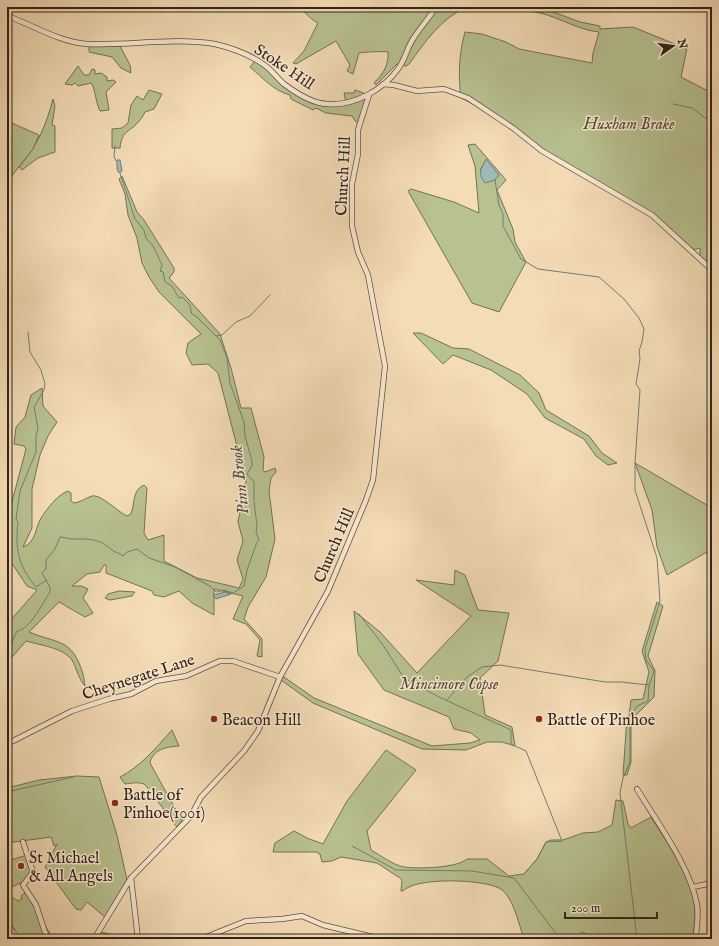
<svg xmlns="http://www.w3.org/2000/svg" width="719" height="946" viewBox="0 0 719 946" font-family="'IM FELL English',serif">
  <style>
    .green { fill: #b8c190; stroke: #747256; fill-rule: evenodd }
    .water { fill: #9ebab6; stroke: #727d78 }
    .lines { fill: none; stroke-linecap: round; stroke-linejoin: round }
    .stream { stroke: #727d78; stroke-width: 1 }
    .minor-casing { stroke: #625042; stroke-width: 6 }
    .minor { stroke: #f8e8d0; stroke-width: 4.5 }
    .poi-dot { fill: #8f2418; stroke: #f8e8d0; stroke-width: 1.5 }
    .labels { text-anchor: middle; stroke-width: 3; stroke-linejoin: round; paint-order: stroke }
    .street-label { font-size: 16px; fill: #31221b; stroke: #f8e8d0 }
    .park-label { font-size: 16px; font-style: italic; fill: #534a38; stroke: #f8e8d0 }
    .poi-label { font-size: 16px; fill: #31221b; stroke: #f8e8d0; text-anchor: start }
    .water-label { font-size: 17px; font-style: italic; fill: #52504a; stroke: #f8e8d0 }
  </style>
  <rect width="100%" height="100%" fill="#f4dcb6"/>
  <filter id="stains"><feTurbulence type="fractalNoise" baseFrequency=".005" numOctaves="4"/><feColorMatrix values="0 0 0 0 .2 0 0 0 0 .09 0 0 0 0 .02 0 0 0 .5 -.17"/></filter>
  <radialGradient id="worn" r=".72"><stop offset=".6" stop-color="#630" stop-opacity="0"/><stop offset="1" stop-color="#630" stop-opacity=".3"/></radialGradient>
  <g class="green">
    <path d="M297,7L454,8L467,7C440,19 426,41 409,64L406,66L397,64L376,85L374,83C383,74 389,65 388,52C384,51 364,52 359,53L353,74L347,71L350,65L336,41L296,64L293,63L304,51L318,23C309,19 306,11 297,7Z"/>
    <path d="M504,7H540L580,22L600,26V29L633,27L687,49L681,77L712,93V270L700,256V248L692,250L651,216L556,162L490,112L461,98C458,75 459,54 465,32L482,34L506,42L519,49L592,63L593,53L599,32C578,30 561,18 540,13C528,10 515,10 504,7Z"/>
    <path d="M89,46H120L130,65L131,73L121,68L112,57L89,52Z"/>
    <path d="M255,61L266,67L283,85L318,104L346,103L344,93H354L355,90L364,93L363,96L368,99L362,122H356L352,116L326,113L316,108L313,110L291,99L290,95C274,91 263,78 250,67Z"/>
    <path d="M78,66L84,75H89L92,69L95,70V74L101,73L107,77V81L113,80L116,82L106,92L109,110L100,111C96,104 95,87 91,83L78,86L75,83L72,85L65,84Z"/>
    <path d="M149,90L162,94L154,109L145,112C144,114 142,118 140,120C130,133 122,129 120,148H112V129L122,128L128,123L131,105L137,96L143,100Z"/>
    <path d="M53,99L55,106L52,125L55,126V152L38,158L22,170L19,167C37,146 46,126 53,99Z"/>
    <path d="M7,121L39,135L33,149L11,177V229H7Z"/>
    <path d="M475,144L506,180L497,190L513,229L515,242L526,262L499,312L472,303L408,191L411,189L454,202L479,213L475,166L468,145ZM486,160L499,176L480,170Z"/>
    <path d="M122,176L137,212L144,220L174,268V272L169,278L220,334L231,368L241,408H251L264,457L263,470L265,472L275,468L276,472L271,478L269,491L275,539L266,577L248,607L244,619L262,639V657L257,656L260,640L246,624L233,619L243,596L214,589V615L192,603L179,591L164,597L154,595L152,591L106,573V565H104L100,572L87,574L72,586H81L88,589L83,598L93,613L85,617L59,602L29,632C58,644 72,638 83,674C84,677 84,681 85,686C78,678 77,669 72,660C64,648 40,645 26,641L7,663V622L10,621L37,590L27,586L11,562L9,513L26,449L24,446L14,444L16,427L25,417L31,395L42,388L43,406L57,422L48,436L40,455L32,489V528L23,547C36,543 35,528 41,518C47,509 57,495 68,491L71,493V501L74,503C81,502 86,498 92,496C101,494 118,512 127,516L131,514C135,504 132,490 144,485L147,488L144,533L148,540L164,535V561L197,578L239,588L243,579L237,560L243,541L238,522L246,481L218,373L208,364L192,365L186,353L188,343L201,334L159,292L149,277L142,263L137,238L128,215L125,194L119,179Z"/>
    <path d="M413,333H421L453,348L469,349L520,375L539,393L546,410L589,436L602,453L617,463L608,465L596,456L584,439L545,418L527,394L491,370L453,355L443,364Z"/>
    <path d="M635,463L712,508V549L667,575L657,547L652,510Z"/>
    <path d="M455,570L465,575L478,610L509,613L498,661L480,678L485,715L512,727L515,746L502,742H487L466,750L422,749L313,703L281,680L284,677L314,698L432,746L470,743L480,740L471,733L454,729L449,717L384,690L358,654L354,611L380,632L417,673L471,616L416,580L454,585Z"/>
    <path d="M119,591L135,592L132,596L110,600L105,598L108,594Z"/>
    <path d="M657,602L663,606L648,656L655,671L654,697L631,720V762L627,775H623L627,717L629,716L631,700L643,699L649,672L642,651Z"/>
    <path d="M172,730L179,746C166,747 153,749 150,763L182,821L177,827C171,820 148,787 144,784C139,782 131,783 125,784L120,777C141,766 156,748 172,730Z"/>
    <path d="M386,750L416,770L367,831L371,850C380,855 393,865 404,867C418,869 457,868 467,859H487L509,876L524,874L537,859L546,842L551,840H563L583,833L598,832L612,825L616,800L623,801L628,824L631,828L651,817C667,843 693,877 695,908C696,918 693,929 694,939H524C519,925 513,895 499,888C481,879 416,877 403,891H401L402,880L400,878L377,863L341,857L332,861L322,862L320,854L316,852H273L275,843L294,831L307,838L323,844L347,801Z"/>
    <path d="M77,776L99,777L117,835L127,880L105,917L87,902L81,910L76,909L45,867L57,844L54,846L51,837L7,843V788L39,780Z"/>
    <path d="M27,855L33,872L23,882L7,889V861Z"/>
    <path d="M26,892L53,939H22L13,927L7,924V894L18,901L22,899L21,896Z"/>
    <path d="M101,932L118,936V939H96Z"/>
  </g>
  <g class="water">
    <path d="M486,159L499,175L495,180L485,183C477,172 481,170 486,159Z"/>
    <path d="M117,160H120L122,171L119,173L117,169Z"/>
    <path d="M225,592L231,594L216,599L213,595Z"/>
  </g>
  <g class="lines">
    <g class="stream">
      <path d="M673,104L692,108L712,123"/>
      <path d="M115,146L114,156L116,161"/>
      <path d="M495,180L499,205L503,214V226L521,259L538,269L599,277L624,299L639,318L644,329L642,342L639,351L640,359L636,384L640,390L635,463V490L657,558L660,601L645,649L646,660L654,671L649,686L648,701L637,706L630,717V762L623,778L620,793L637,939"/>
      <path d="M28,332L30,352L41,370L45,384L44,390L34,407L38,428L36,436V452L20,491L16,519L18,522C15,548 18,566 36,587L47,580"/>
      <path d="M216,336L222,335L236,322L250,316L270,295"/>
      <path d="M359,614L383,645L404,678L439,697L511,730V744L526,751L562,841L546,842L537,859L524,874"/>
      <path d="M7,645L11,644L17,631C30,630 43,602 50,592V587L42,573L46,569V560L55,549L60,537C64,537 68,539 72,539C90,539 98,538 112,550C116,553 120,553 123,556L127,552L137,549L149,558L175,567L210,586L216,592L224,590L233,593L244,586L247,570L256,545V543L259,540L256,532L257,526L254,501V482L247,474L252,466V461L245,436L244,422L230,383L227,358L220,340L197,317L191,313C191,304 188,303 182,297L179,298L172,286L165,282L163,272L160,271L162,265L153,246L146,238L144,230L135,219L120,173"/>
      <path d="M447,700L467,677L482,667L500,665L605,682H621L649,685"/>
      <path d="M7,792L73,777"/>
      <path d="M352,846L396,870L472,871L514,878L560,939"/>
      <path d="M7,925L13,927L17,939"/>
      <path d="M569,939L584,932L588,939"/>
    </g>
    <defs>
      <g id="minor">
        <path d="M7,16C33,25 59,42 87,44C130,46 173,37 215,44C232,48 253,56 267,67C273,72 278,79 284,84C296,93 313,104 328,104C354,106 383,90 398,69C405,60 407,48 413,39C420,28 429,18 436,7"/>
        <path d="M383,84L394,85L417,91L444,89L468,98L513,128L542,151L652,215L712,270"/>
        <path d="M7,744L72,711L109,699L131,694L156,681L186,676L220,661H233L280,677"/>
        <path d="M637,789C657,822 691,868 697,905C699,917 696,928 696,939"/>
        <path d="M23,842L33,872L23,885L36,905L45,932L50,939"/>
        <path d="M131,878L138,939"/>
        <path d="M693,887L712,883"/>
        <path d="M94,939L131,878L191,816L201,797L244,751L258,731L280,677L328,591L366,500L373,480L385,366L368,275L358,252L352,226V184L358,154V130L369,95"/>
        <path d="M201,939L246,921L282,919L302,916L323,925L381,939"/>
      </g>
    </defs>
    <use href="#minor" class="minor-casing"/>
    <use href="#minor" class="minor"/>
  </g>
  <g class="poi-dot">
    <circle cx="214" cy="719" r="4"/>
    <circle cx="539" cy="719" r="4"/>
    <circle cx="115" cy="803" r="4"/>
    <circle cx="21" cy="866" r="4"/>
  </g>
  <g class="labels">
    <g class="street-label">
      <text transform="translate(285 66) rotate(34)" y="6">Stoke Hill</text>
      <text transform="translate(342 176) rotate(-87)" y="6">Church Hill</text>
      <text transform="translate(333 545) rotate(-67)" y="6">Church Hill</text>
      <text transform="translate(138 676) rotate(-18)" y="6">Cheynegate Lane</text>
    </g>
    <g class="park-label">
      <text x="629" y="129">Huxham Brake</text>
      <text x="449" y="689">Mincimore Copse</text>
    </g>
    <g class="poi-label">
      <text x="222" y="725">Beacon Hill</text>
      <text x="547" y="725">Battle of Pinhoe</text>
      <text x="123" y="800">Battle of<tspan x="123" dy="18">Pinhoe(1001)</tspan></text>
      <text x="29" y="863">St Michael<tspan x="29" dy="18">&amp; All Angels</tspan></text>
    </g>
    <g class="water-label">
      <text transform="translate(239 480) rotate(-96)" y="6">Pinn Brook</text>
    </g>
  </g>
  <rect width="719" height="946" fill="none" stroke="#f4dcb6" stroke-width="24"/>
  <rect x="8" y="8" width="703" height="930" fill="none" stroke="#31221b" stroke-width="2"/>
  <rect x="12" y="12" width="695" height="922" fill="none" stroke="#31221b"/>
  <g transform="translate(673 46) rotate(76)" stroke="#f8e8d0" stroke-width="3" paint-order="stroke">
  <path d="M0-3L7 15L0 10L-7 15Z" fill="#31221b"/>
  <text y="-6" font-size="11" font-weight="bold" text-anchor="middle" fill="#31221b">N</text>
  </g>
  <path d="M565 912v6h92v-6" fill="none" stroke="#31221b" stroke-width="2"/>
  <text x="571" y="912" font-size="12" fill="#31221b" stroke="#f8e8d0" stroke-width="3" paint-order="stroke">200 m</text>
  <rect width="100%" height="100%" filter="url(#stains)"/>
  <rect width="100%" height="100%" fill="url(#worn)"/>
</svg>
